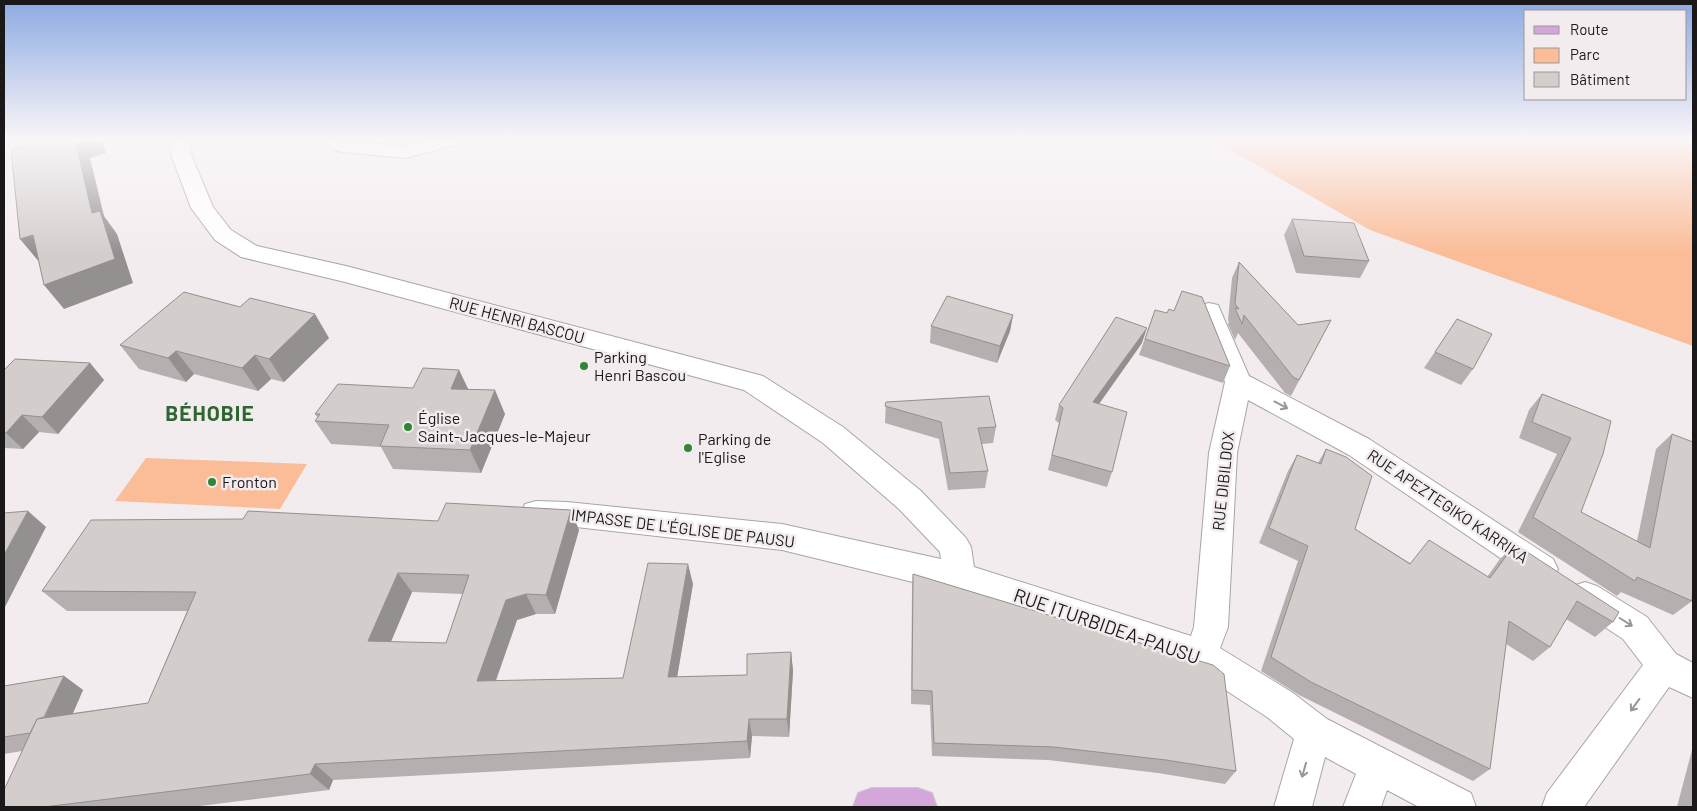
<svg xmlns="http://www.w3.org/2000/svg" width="1697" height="811" viewBox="0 0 1697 811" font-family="Barlow,sans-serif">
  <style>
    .green { fill: #fabd97 }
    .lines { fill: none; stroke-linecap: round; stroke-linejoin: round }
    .minor-casing { stroke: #aaa4a6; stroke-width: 2 }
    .major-casing { stroke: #cdcccc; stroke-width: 2 }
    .minor { fill: #fff; fill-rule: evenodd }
    .major { fill: #d4a7db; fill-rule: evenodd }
    .wall { fill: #b5b0af; fill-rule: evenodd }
    .shaded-wall { fill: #94908f }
    .building { fill: #d3cdcc; stroke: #94908f; fill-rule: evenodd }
    .oneway { stroke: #989798 }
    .poi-dot { fill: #2e8636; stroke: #f3ecef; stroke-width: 2 }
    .labels { text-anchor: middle; stroke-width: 5; stroke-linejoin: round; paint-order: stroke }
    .street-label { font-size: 16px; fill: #1a1819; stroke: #f3ecef }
    .poi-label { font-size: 16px; fill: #1a1819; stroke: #f3ecef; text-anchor: start }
    .near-street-label { font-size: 19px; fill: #1a1819; stroke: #f3ecef }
    .district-label { font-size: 21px; font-weight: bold; letter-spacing: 1px; fill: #2e6531; stroke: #f3ecef }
  </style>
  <rect width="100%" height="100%" fill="#f3ecef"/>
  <g class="green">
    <path d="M1213,140H1693V346L1370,230Z"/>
    <path d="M146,458L307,464L280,509L115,501Z"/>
  </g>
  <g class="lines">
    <defs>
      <g id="minor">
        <path d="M169,140H189L192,157L213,207L231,230L257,246L346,266L763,376L843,427L921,491L966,538L971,547L974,567L1191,636L1194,627L1209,453L1225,382L1197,311L1200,305L1209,303L1218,305L1249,376L1369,439L1553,559L1558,569L1553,579L1542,583L1531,579L1349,455L1248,400L1237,453L1228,627L1220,648L1293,693L1327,719L1471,793L1476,807H1419L1387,790L1381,807H1343L1356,774L1325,757L1312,807H1274L1294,739L1267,717L1190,667L960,590L917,583L782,550L567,526L536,525L525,522L521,513L525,504L536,501L567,502L782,524L941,559L940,552L899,509L823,443L744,390L345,282L241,257L215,240L191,208L172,157Z"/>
        <path d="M323,140L405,146L427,140H462L459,144L405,158L342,152L335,150Z"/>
        <path d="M1585,582L1597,586L1647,617L1676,654L1693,663V698L1669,687L1584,807H1542L1547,793L1643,665L1623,639L1573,606L1569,596L1573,586Z"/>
      </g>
      <path id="major" d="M872,788H918L932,793L937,807H853L858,793Z"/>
    </defs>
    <use href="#minor" class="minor-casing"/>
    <use href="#major" class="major-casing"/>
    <use href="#minor" class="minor"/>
    <use href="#major" class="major"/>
  </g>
  <g class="wall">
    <path d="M1292,219L1369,261L1360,278L1296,273L1284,235Z"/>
    <path d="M1239,262L1298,325L1331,320L1291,396L1285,393L1238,333L1235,340L1228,324L1229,322L1228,320L1232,278Z"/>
    <path d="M1155,310L1230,366L1223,383L1139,355Z"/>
    <path d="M1013,315L1010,331L997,363L930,343L931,326Z"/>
    <path d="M1457,319L1473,369L1461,385L1424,368Z"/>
    <path d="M329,338L284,382L271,379L258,391L194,374L186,382L139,369L120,345Z"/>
    <path d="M1142,343L1099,404L1112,472L1107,487L1048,470L1059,423L1055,420L1059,405Z"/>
    <path d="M90,363L104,380L58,434L39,432L23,449L4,448V370Z"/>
    <path d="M459,370L468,389L505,414L481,473L393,469L381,447L331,444L315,421L318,418L315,414L413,388Z"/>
    <path d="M1542,394L1611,421L1581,512L1637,541L1656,449L1672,434L1692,601L1673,615L1621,592L1617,596L1518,532L1557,454L1519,438L1529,410Z"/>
    <path d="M886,402L996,427L993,443L981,444L988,471L985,488L948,490L939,439L885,423Z"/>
    <path d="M1326,449L1355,529L1410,563L1487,577L1500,559L1515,544L1613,622L1595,637L1566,619L1550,647L1533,661L1506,644L1490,769L1473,781L1299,695L1261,671L1298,561L1259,543L1288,471L1297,455L1318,463Z"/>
    <path d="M579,530L555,614H536L517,620L496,681L623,678L693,584L677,677L747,675L791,652L793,671L789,737L752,736L750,758L333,780L329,790L192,807H4L22,751L4,754V686L64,676L83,690L73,713L148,703L187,611H67L42,591ZM412,592L463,594L446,643L391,642Z"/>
    <path d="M913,574L1236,771L1225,784L1158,773L1048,760L932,756L930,705L911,704L912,589Z"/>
    <path d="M1693,746V807H1677Z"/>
  </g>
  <g class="shaded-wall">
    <path d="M75,140H102L106,153L90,158L104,216L117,234L133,283L64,309L44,285L92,213Z"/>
    <path d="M33,235L40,263L20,239Z"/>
    <path d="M315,314L329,338L284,382L269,359Z"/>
    <path d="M1013,315L1010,331L997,363L1000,346Z"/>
    <path d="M1147,328L1142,343L1089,418L1093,402Z"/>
    <path d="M176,351L194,374L186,382L168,358Z"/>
    <path d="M255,355L271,379L258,391L242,368Z"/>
    <path d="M90,363L104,380L58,434L42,417Z"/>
    <path d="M459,370L470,393L451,389Z"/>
    <path d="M495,390L505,414L481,473L470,450Z"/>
    <path d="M22,415L39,432L23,449L6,433Z"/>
    <path d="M571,510L579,530L555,614L546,595Z"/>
    <path d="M28,511L46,527L4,609V555Z"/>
    <path d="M688,564L693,584L674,695L668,677Z"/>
    <path d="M398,573L412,592L383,660L368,641Z"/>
    <path d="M526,594L536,614L517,620L489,699L477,681L506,600Z"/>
    <path d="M791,652L793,671L789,737L787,719Z"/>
    <path d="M64,676L83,690L59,745L38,732Z"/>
    <path d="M749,719L752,736L750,758L747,741Z"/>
    <path d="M315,764L333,780L329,790L310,774Z"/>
  </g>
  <g class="building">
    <path d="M24,140H75L92,213L100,211L115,259L44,285L33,235L20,239L11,150L25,146Z"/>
    <path d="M1292,219L1354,223L1369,261L1304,256Z"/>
    <path d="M1239,262L1298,325L1331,320L1299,380L1293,377L1244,315L1242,324L1235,308L1239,309L1235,304Z"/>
    <path d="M1182,291L1202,297L1230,366L1145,339L1155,310L1167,313L1169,309L1174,311Z"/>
    <path d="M184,292L240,307L250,298L315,314L269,359L255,355L242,368L176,351L168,358L120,345Z"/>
    <path d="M947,296L1013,315L1000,346L931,326Z"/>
    <path d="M1116,317L1147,328L1093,402L1127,412L1112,472L1052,455L1063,408L1059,405Z"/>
    <path d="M1457,319L1492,334L1473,369L1435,352Z"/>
    <path d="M15,359L90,363L42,417L22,415L6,433H4V370Z"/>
    <path d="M423,368L459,370L451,389L495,390L470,450L380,446L389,425L315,421L320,414H315L338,384L413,388Z"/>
    <path d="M1542,394L1611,421L1603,454L1581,512L1650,548L1672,434L1693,442V583L1692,601L1637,577L1635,581L1533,517L1571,438L1532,422Z"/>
    <path d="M989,396L996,427L978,428L988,471L950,473L941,422L885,406L886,402Z"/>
    <path d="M1326,449L1346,457L1372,476L1355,529L1410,564L1429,540L1490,578L1515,544L1619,612L1613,622L1577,601L1550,647L1509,621L1490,769L1311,682L1271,657L1308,546L1269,528L1297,455L1321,464Z"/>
    <path d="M446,503L571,510L546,595L526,594L506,600L477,681L623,678L648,563L688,564L668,677L747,675V654L791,652L787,719H749L747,741L315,764L310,774L44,807H4V790L37,719L148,703L196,592L42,591L91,520L243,519L248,511L438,521ZM398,573L469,575L446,643L368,641Z"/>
    <path d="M28,511L4,555V513Z"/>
    <path d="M913,574L1213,665L1224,674L1236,771L1166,760L1054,747L934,743L932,691L912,690Z"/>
    <path d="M64,676L44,717L37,719L30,733L4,737V686Z"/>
  </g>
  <defs><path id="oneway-shaft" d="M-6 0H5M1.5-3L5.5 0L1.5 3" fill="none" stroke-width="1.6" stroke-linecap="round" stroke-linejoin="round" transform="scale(1.25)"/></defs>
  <g class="oneway">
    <use href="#oneway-shaft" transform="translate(1281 405) rotate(28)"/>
    <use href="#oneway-shaft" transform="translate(1626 622) rotate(32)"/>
    <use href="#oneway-shaft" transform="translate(1635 705) rotate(126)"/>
    <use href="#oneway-shaft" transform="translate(1304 770) rotate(106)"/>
  </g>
  <linearGradient id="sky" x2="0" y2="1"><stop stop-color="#8daae2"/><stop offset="0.55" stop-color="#faf6f8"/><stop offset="1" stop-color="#faf6f8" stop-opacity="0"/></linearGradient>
  <rect width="1697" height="254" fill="url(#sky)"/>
  <g class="poi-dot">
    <circle cx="584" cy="366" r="5"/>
    <circle cx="408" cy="427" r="5"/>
    <circle cx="688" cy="448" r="5"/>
    <circle cx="212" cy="482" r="5"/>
  </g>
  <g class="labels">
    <g class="street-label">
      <text transform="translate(517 320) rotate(15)" y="6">RUE HENRI BASCOU</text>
      <text transform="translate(1223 481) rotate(-84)" y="6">RUE DIBILDOX</text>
      <text transform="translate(1448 506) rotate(34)" y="6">RUE APEZTEGIKO KARRIKA</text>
      <text transform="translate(683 528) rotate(7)" y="6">IMPASSE DE L'ÉGLISE DE PAUSU</text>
    </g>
    <g class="poi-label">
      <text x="594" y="363">Parking<tspan x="594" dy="18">Henri Bascou</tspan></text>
      <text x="418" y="424">Église<tspan x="418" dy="18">Saint-Jacques-le-Majeur</tspan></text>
      <text x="698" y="445">Parking de<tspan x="698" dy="18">l'Eglise</tspan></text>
      <text x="222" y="488">Fronton</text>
    </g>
    <g class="near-street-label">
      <text transform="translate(1107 626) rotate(19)" y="7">RUE ITURBIDEA-PAUSU</text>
    </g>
    <g class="district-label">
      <text x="210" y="421">BÉHOBIE</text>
    </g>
  </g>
  <rect width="1697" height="811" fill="none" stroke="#1a1819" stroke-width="10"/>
  <rect x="1524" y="10" width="162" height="90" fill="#f3ecef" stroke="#9c9799"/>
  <rect x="1534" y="26" width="25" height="8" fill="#d4a7db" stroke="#9c9799"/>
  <text x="1570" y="35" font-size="15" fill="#1a1819">Route</text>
  <rect x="1534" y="48" width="25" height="15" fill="#fabd97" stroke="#9c9799"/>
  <text x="1570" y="60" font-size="15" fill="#1a1819">Parc</text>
  <rect x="1534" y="72" width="25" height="15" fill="#d3cdcc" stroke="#9c9799"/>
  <text x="1570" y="85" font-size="15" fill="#1a1819">Bâtiment</text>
</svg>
